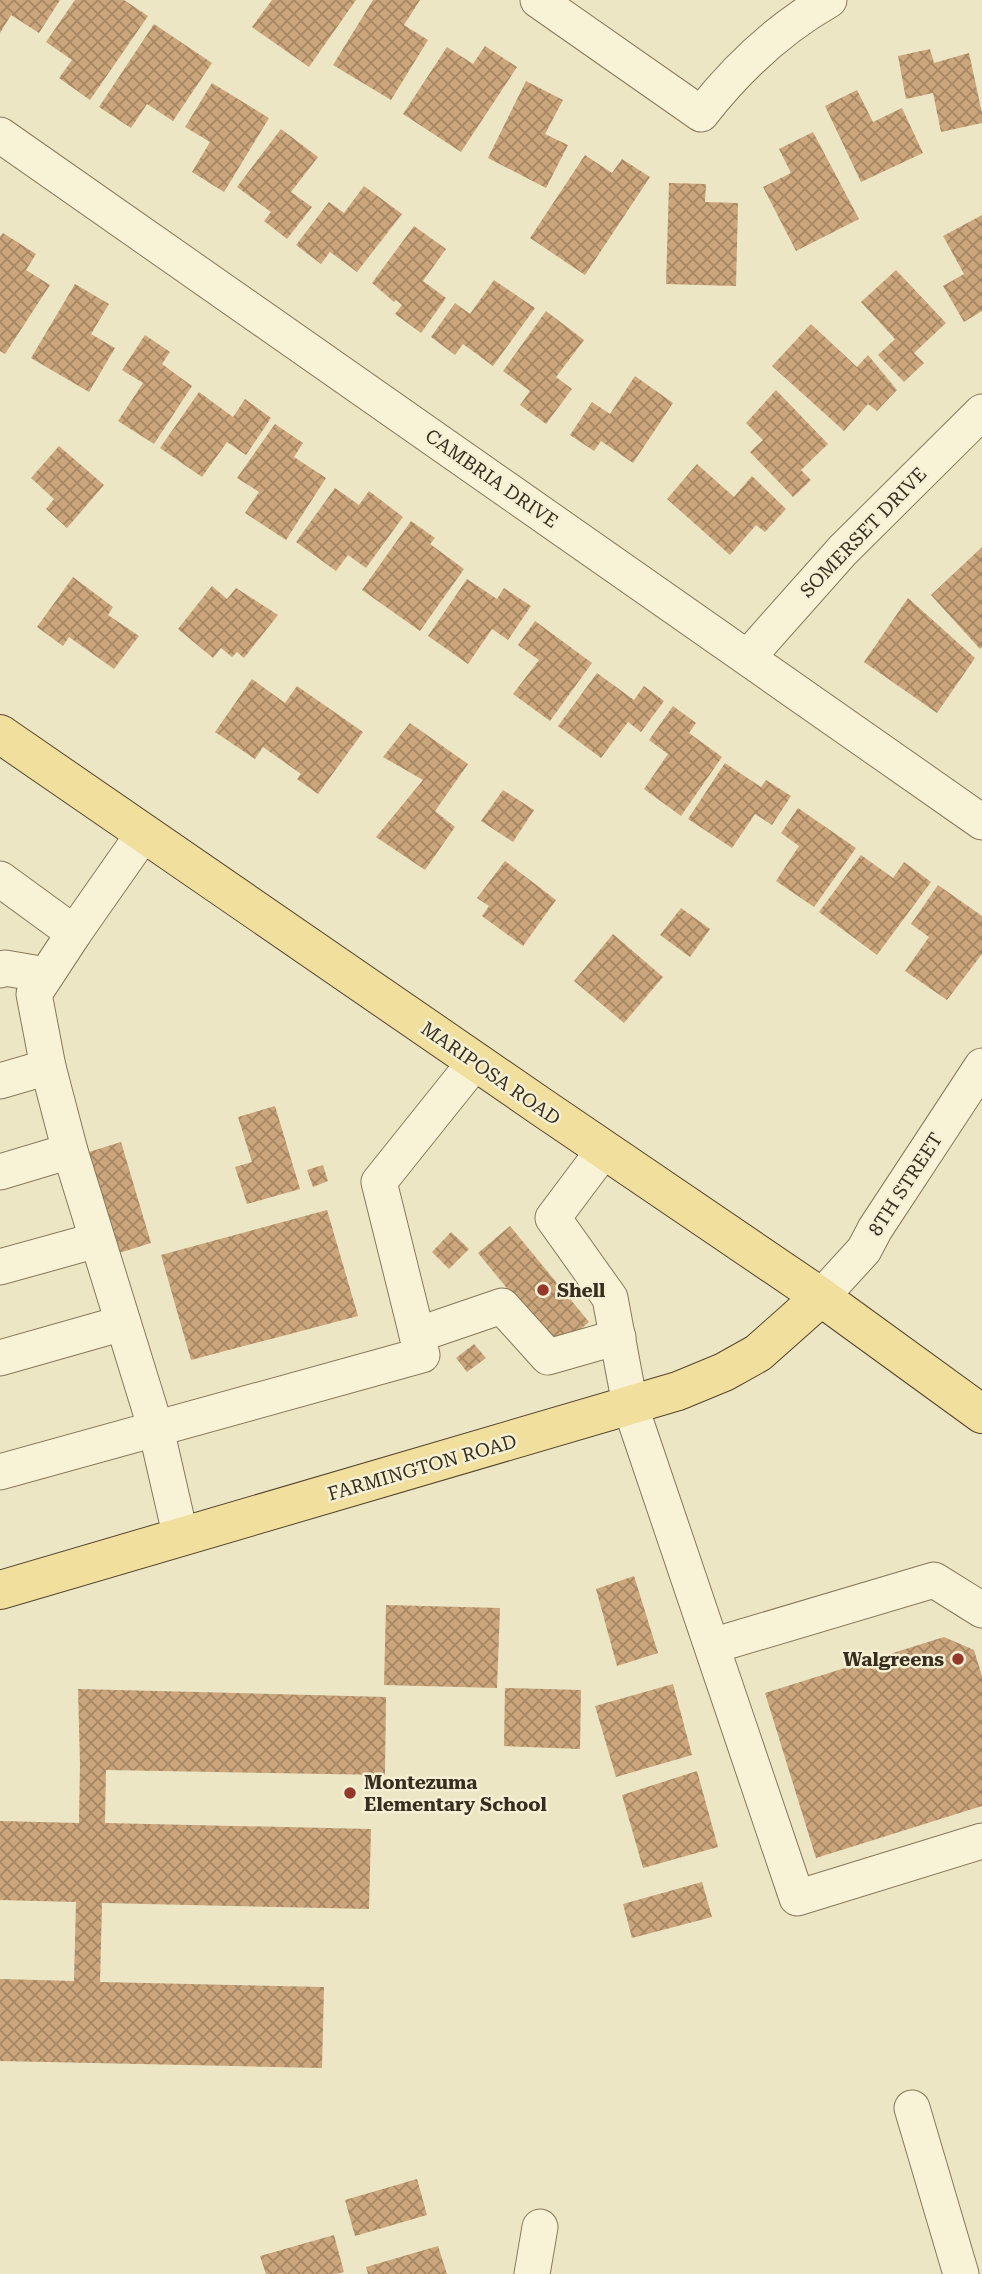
<svg xmlns="http://www.w3.org/2000/svg" width="982" height="2274" viewBox="0 0 982 2274" font-family="'Roboto Serif',serif">
  <style>
    .building { fill: url(#building-cross-hatch) }
    .lines { fill: none; stroke-linecap: round; stroke-linejoin: round }
    .minor-casing { stroke: #87785b; stroke-width: 37 }
    .major-casing { stroke: #55452f; stroke-width: 40 }
    .minor { stroke: #f8f2d7; stroke-width: 35 }
    .major { stroke: #f0df9d; stroke-width: 38 }
    .poi-dot { fill: #95382c; stroke: #f5efd4; stroke-width: 2.5 }
    .labels { text-anchor: middle; stroke-width: 5; stroke-linejoin: round; paint-order: stroke }
    .street-label { font-size: 19px; fill: #382e1f; stroke: #f5efd4 }
    .poi-label { font-size: 19px; font-weight: bold; fill: #382e1f; stroke: #f5efd4; text-anchor: start }
  </style>
  <defs>
    <pattern id="building-cross-hatch" width="8" height="8" patternUnits="userSpaceOnUse" patternTransform="scale(1.75)"><rect width="8" height="8" fill="#cba57b"/><path d="M0 0l8 8M0 8l8-8" fill="none" stroke="#a68764"/></pattern>
  </defs>
  <rect width="100%" height="100%" fill="#ede6c4"/>
  <g class="building">
    <path d="M0,0H60L39,33L11,15L0,33Z"/>
    <path d="M75,0H124L148,16L90,100L59,78L72,60L46,42Z"/>
    <path d="M272,0H356L309,67L252,27Z"/>
    <path d="M373,0H420L404,25L428,40L391,100L333,65Z"/>
    <path d="M154,24L212,63L173,121L147,104L131,128L99,107Z"/>
    <path d="M485,46L517,67L461,152L403,114L447,47L473,64Z"/>
    <path d="M930,49L934,63L969,53L982,113V123L941,132L933,93L906,99L898,56Z"/>
    <path d="M526,81L563,100L545,134L568,145L546,188L488,158Z"/>
    <path d="M212,83L269,118L224,192L192,172L210,142L185,127Z"/>
    <path d="M857,90L873,122L902,108L923,153L861,182L825,106Z"/>
    <path d="M281,129L318,157L291,192L312,207L287,239L264,221L271,212L237,187Z"/>
    <path d="M813,132L859,219L796,251L763,187L791,173L779,149Z"/>
    <path d="M585,155L612,173L622,159L650,177L585,275L530,238Z"/>
    <path d="M669,183L706,184L705,202L738,203L736,286L666,284Z"/>
    <path d="M364,186L402,214L357,272L330,252L321,264L296,245L329,202L344,213Z"/>
    <path d="M982,215V311L964,322L943,286L964,274L943,236Z"/>
    <path d="M414,226L446,249L423,281L446,298L421,333L395,314L402,305L396,300L394,302L372,283Z"/>
    <path d="M3,233L36,254L26,270L50,285L5,354L0,351V237Z"/>
    <path d="M896,270L946,323L914,353L924,363L904,382L878,355L895,339L861,302Z"/>
    <path d="M494,280L535,308L493,366L463,344L455,355L431,337L455,303L470,314Z"/>
    <path d="M75,284L109,304L91,334L115,348L89,392L31,358Z"/>
    <path d="M546,311L584,340L556,377L572,389L546,424L520,405L530,391L503,371Z"/>
    <path d="M811,324L857,367L868,355L897,390L877,411L868,404L844,431L772,366Z"/>
    <path d="M145,335L170,352L162,364L192,386L154,444L118,421L143,383L122,370Z"/>
    <path d="M635,376L673,403L633,463L601,441L594,451L570,435L592,402L610,414Z"/>
    <path d="M776,390L828,444L801,470L811,480L793,497L750,452L763,440L746,423Z"/>
    <path d="M199,392L233,417L245,399L271,418L246,455L227,442L202,477L160,448Z"/>
    <path d="M275,424L303,443L294,457L326,478L286,540L245,513L259,492L237,478Z"/>
    <path d="M59,446L104,485L67,528L46,509L54,499L31,478Z"/>
    <path d="M697,464L734,497L752,476L786,509L765,532L756,525L730,555L667,499Z"/>
    <path d="M335,488L359,505L369,491L403,517L366,568L348,555L336,571L296,542Z"/>
    <path d="M411,521L435,538L430,544L464,569L420,631L362,590Z"/>
    <path d="M982,547V647L980,649L931,595Z"/>
    <path d="M73,577L113,607L108,615L139,636L114,669L69,637L63,646L37,627Z"/>
    <path d="M467,579L497,599L504,588L531,606L508,640L492,629L468,664L428,636Z"/>
    <path d="M212,586L227,599L236,588L278,615L244,658L237,652L232,657L221,648L213,658L178,629Z"/>
    <path d="M908,598L975,658L937,713L864,662Z"/>
    <path d="M535,621L592,663L550,721L513,694L539,660L518,645Z"/>
    <path d="M597,673L634,700L644,686L664,701L641,732L628,722L601,758L558,726Z"/>
    <path d="M252,679L285,703L297,686L363,732L318,794L297,779L301,774L263,747L255,759L215,732Z"/>
    <path d="M673,706L696,723L689,733L722,757L681,816L644,789L668,754L649,740Z"/>
    <path d="M410,723L468,764L435,811L455,827L425,870L376,837L423,780L383,757Z"/>
    <path d="M725,763L761,787L766,780L791,796L772,825L755,814L732,848L688,819Z"/>
    <path d="M503,790L534,810L513,842L481,821Z"/>
    <path d="M798,808L856,848L814,907L776,881L799,846L781,833Z"/>
    <path d="M861,855L893,878L904,862L931,882L877,955L819,912Z"/>
    <path d="M505,861L556,900L523,946L482,916L489,906L477,898Z"/>
    <path d="M938,885L982,916V954L947,1000L905,971L929,937L911,924Z"/>
    <path d="M681,908L710,929L690,957L660,935Z"/>
    <path d="M613,934L663,977L624,1023L574,981Z"/>
    <path d="M275,1106L300,1189L247,1204L235,1167L252,1162L238,1117Z"/>
    <path d="M121,1142L151,1243L119,1253L89,1152Z"/>
    <path d="M323,1165L328,1181L313,1187L307,1170Z"/>
    <path d="M327,1210L358,1316L191,1360L161,1255Z"/>
    <path d="M510,1226L589,1322L557,1349L478,1253Z"/>
    <path d="M451,1232L469,1249L449,1269L432,1252Z"/>
    <path d="M474,1344L486,1358L467,1372L456,1358Z"/>
    <path d="M634,1576L658,1653L617,1666L596,1589Z"/>
    <path d="M386,1605L500,1608L497,1688L384,1685Z"/>
    <path d="M944,1637L974,1650L982,1676V1806L816,1858L765,1693Z"/>
    <path d="M673,1684L692,1755L616,1777L595,1706Z"/>
    <path d="M505,1688L581,1690L580,1749L504,1746Z"/>
    <path d="M78,1689L386,1697L385,1775L106,1770L105,1823L371,1829L369,1909L102,1903L100,1982L324,1987L322,2068L0,2061V1979L74,1981L76,1902L0,1900V1821L79,1823L80,1764Z"/>
    <path d="M697,1771L718,1847L643,1868L622,1795Z"/>
    <path d="M702,1882L712,1917L632,1938L623,1904Z"/>
    <path d="M417,2179L427,2215L355,2236L345,2200Z"/>
    <path d="M334,2235L344,2272L336,2274H266L260,2256Z"/>
    <path d="M438,2246L447,2274H368L366,2267Z"/>
  </g>
  <g class="lines">
    <defs>
      <g id="minor">
        <path d="M538,0L701,114C737,68 778,29 829,0"/>
        <path d="M0,135L982,822"/>
        <path d="M748,657L843,550L982,412"/>
        <path d="M0,879L74,933L144,833"/>
        <path d="M74,933L34,994L48,1067L70,1151L156,1429L181,1538"/>
        <path d="M0,970L5,968L46,975"/>
        <path d="M0,1081L48,1067"/>
        <path d="M604,1150L553,1218L610,1298L630,1405L797,1898L982,1841"/>
        <path d="M0,1172L70,1151"/>
        <path d="M0,1267L97,1240"/>
        <path d="M821,1297L864,1250L875,1229L982,1066"/>
        <path d="M417,1335L502,1306L548,1357L618,1337"/>
        <path d="M0,1358L123,1323"/>
        <path d="M0,1472L422,1355L379,1182L475,1062"/>
        <path d="M712,1646L934,1580L982,1610"/>
        <path d="M912,2108L961,2274"/>
        <path d="M532,2274L540,2227"/>
      </g>
      <g id="major">
        <path d="M0,734L543,1108L821,1297L982,1414"/>
        <path d="M0,1590L678,1391L724,1372L758,1353L821,1297"/>
      </g>
    </defs>
    <use href="#minor" class="minor-casing"/>
    <use href="#major" class="major-casing"/>
    <use href="#minor" class="minor"/>
    <use href="#major" class="major"/>
  </g>
  <g class="poi-dot">
    <circle cx="543" cy="1290" r="7"/>
    <circle cx="958" cy="1659" r="7"/>
    <circle cx="350" cy="1793" r="7"/>
  </g>
  <g class="labels">
    <g class="street-label">
      <text transform="translate(492 478) rotate(35)" y="7">CAMBRIA DRIVE</text>
      <text transform="translate(863 532) rotate(-46)" y="7">SOMERSET DRIVE</text>
      <text transform="translate(491 1073) rotate(35)" y="7">MARIPOSA ROAD</text>
      <text transform="translate(905 1184) rotate(-57)" y="7">8TH STREET</text>
      <text transform="translate(422 1467) rotate(-16)" y="7">FARMINGTON ROAD</text>
    </g>
    <g class="poi-label">
      <text x="557" y="1297">Shell</text>
      <text x="944" y="1666" text-anchor="end">Walgreens</text>
      <text x="364" y="1789">Montezuma<tspan x="364" dy="22">Elementary School</tspan></text>
    </g>
  </g>
</svg>
